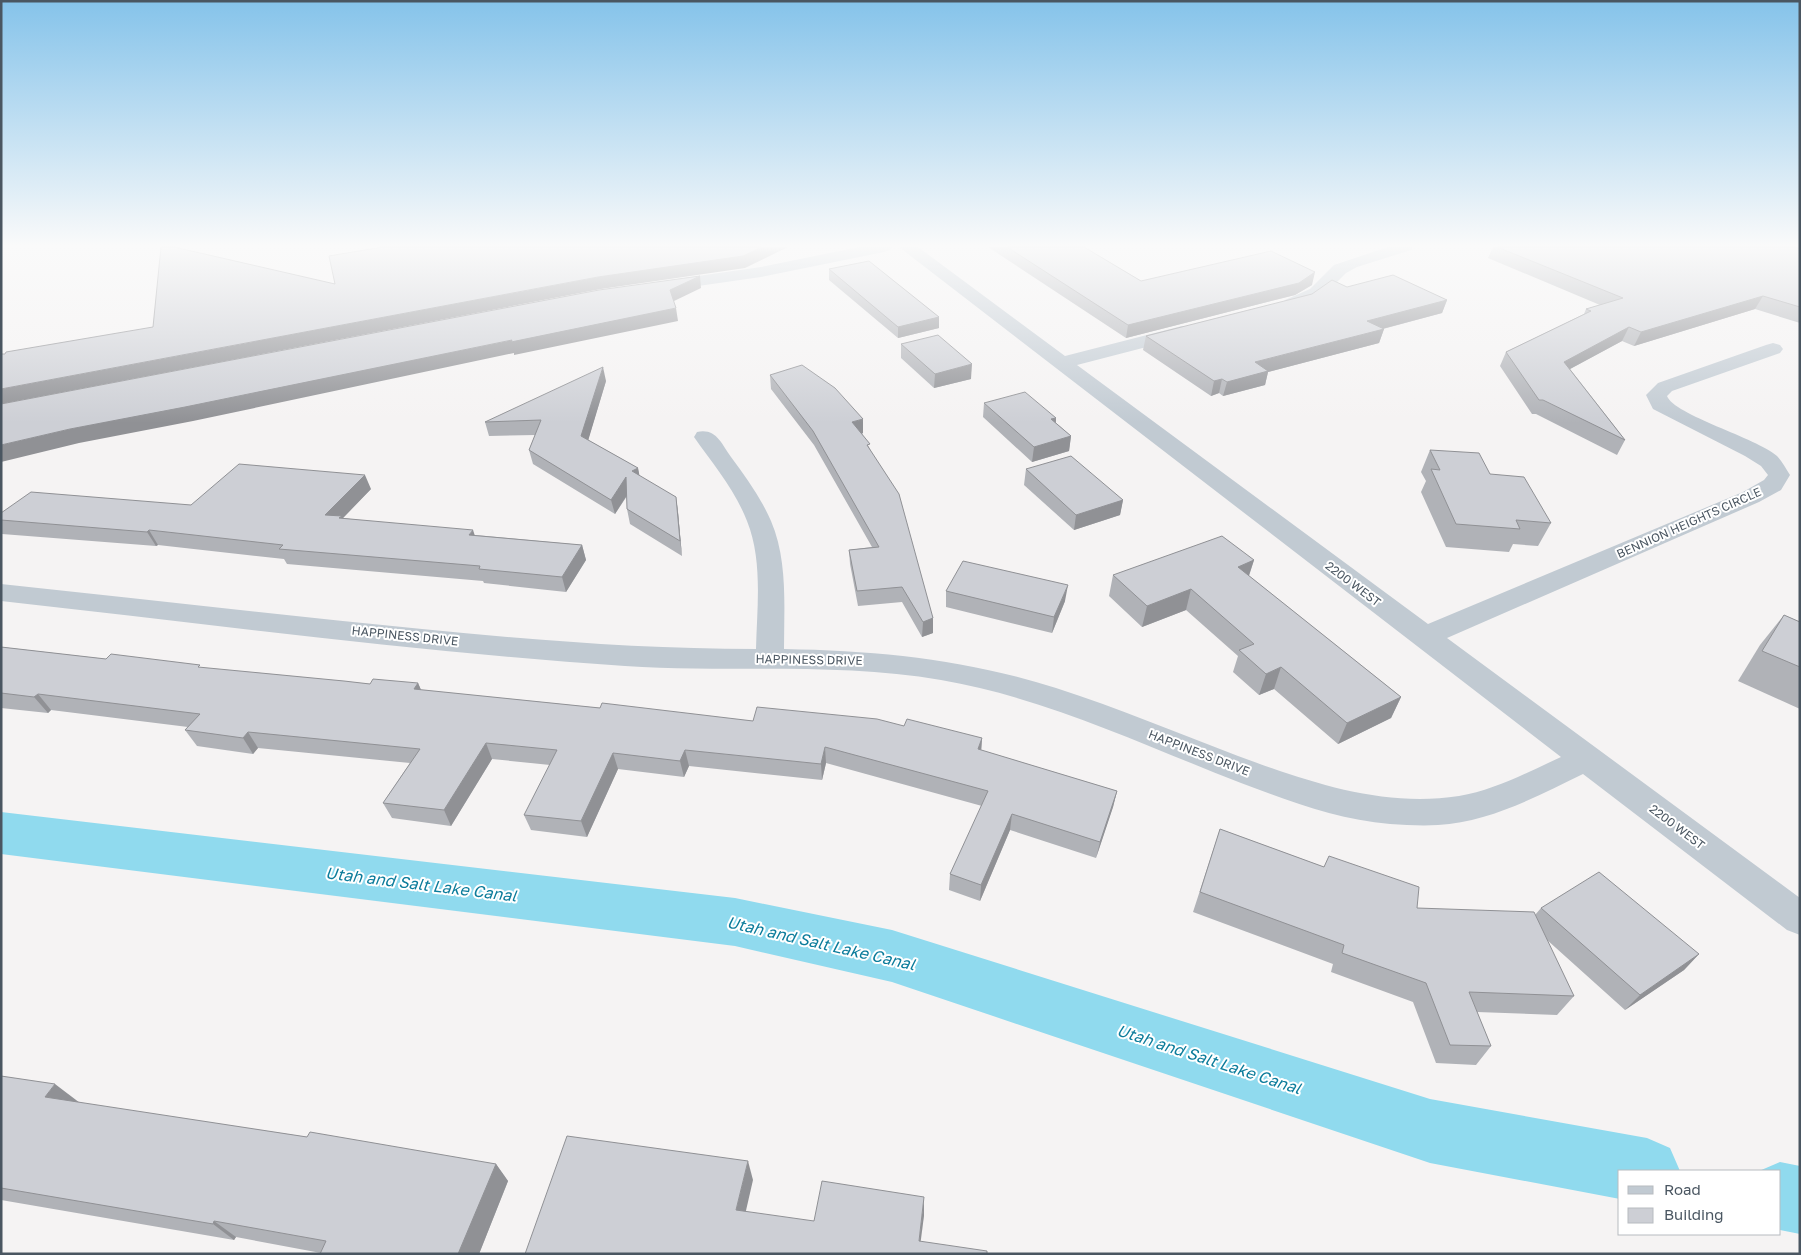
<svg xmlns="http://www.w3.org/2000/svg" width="1801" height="1255" viewBox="0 0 1801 1255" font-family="'Golos Text',sans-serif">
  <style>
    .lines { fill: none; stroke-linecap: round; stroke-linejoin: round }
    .canal { fill: #90daee; fill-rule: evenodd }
    .minor { fill: #c1cad2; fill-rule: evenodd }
    .wall { fill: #b0b2b7 }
    .shaded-wall { fill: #909195 }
    .building { fill: #cdcfd5; stroke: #909195 }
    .labels { text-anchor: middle; stroke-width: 4; stroke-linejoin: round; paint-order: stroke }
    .street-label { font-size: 12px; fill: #4a5661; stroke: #fff }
    .near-water-label { font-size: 16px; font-style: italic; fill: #0c7c9b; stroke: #fff }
  </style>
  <rect width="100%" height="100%" fill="#f5f3f3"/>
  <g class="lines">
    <g class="canal">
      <path d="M1,812L735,898L892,930L1430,1099L1647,1138L1670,1148L1680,1171H1620V1199L1430,1163L892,982L735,946L1,854Z"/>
      <path d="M1780,1162L1800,1166V1234L1780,1230V1171H1759Z"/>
    </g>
    <g class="minor">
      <path d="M859,247H892L890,250L884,252L761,277L663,291L657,290L654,286L657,282L663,281L761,267Z"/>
      <path d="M899,247H918L1065,356L1182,326L1189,328L1191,332L1189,336L1077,365L1428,624L1743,492L1764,480L1768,475L1761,466L1745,456L1653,409L1646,395L1658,383L1766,345L1773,343L1780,345L1783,349L1780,353L1672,391L1667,396C1674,415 1757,438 1777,456C1782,461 1786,469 1790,475L1781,490L1759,502L1447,638L1800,898V935L1787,930L1583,774C1538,796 1490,822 1438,825C1422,826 1406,825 1390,824C1338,820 1289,801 1241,783C1143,745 1046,698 941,680C837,662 730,673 625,666C416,652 209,624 1,601V584C141,599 281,615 422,629C533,640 644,649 756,649C757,607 763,561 747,521C735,490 713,464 694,437L697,432C716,428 721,443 731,457C746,477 761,498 771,521C788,561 784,607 784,649C880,651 964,659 1056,688C1118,708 1178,733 1238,756C1309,782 1383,808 1459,796C1495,790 1528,772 1561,757Z"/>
      <path d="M1388,247H1413L1411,250L1357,267L1346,273L1322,297L1297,308L1291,309L1285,308L1282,304L1285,300L1310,289L1334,265Z"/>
    </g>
  </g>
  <g class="wall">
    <path d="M988,247H1084L1141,281L1312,285L1295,295L1126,338Z"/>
    <path d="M1493,247H1795L1800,249V323L1755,309L1634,346L1622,341L1570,369L1625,440L1617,455L1536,414H1532L1500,366L1506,352L1584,314L1586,309L1600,305L1488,258Z"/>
    <path d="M829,269L939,317V328L898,338L829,280Z"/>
    <path d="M1347,287L1447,300L1442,313L1383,329H1384L1379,343L1268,372L1265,385L1223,396L1219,393L1211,396L1143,350L1146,336Z"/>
    <path d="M901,344L971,379L934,388L901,358Z"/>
    <path d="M770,375L863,433L862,434L870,449L933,618V633L922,637L902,602L858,606L850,564L849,550L872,547L814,445L771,389Z"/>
    <path d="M606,381L588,440L638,468L639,476L676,497L678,512L682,556L630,524L627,509V496L615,514L533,464L529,450L535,435L489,436L485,422Z"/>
    <path d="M984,403L1056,418V423L1071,436L1069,451L1032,462L983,417Z"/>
    <path d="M1430,450L1490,474L1551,523L1538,546L1513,544L1509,552L1446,547L1421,492L1426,481L1421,472Z"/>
    <path d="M1026,469L1123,500L1120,515L1074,530L1024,485Z"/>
    <path d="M371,489L343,518L475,535L582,545L586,560L566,592L484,583L483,581L287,564L284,559L158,545L156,546L2,534L1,533V513L191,505Z"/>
    <path d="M1254,560L1249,576L1401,697L1391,718L1338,744L1274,689L1259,695L1233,672L1238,656L1186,610L1142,627L1109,596L1113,575Z"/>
    <path d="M946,591L1065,601L1052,633L946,607Z"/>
    <path d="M1784,615L1800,622V709L1738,681L1760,645Z"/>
    <path d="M1,647L106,659L370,684L418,683L421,690L600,708L753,721L904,726L982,738L981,750L1117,791L1113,807L1096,858L1010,830L980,901L949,890L950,874L982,806L826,763L822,780L689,766L684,777L618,769L587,837L531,830L524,815L550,765L492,759L451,826L392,818L383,803L410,763L258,748L253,754L197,746L185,730L188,727L51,710L48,713L1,708Z"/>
    <path d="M1220,829L1324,867L1329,856L1417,908L1535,915L1541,908L1699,954L1684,970L1625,1010L1546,939L1574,996L1557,1015L1477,1012L1491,1046L1476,1065L1436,1063L1413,1002L1331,972L1333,964L1193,912Z"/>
    <path d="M1,1076L79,1103L307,1137L496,1164L508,1181L479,1254H320L321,1253L236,1237L234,1240L1,1200Z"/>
  </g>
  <g class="shaded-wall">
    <path d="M762,247H788L745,268L601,289L1,404V389L598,277Z"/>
    <path d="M1315,272L1312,285L1295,295L1126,338L1128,325Z"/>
    <path d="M700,276L701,288L672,302L670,290Z"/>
    <path d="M1763,296L1755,309L1634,346L1641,332Z"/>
    <path d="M1447,300L1442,313L1363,334L1367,321Z"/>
    <path d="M676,308L678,321L514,355V353L193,421L79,443L1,462V445L70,429L512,340Z"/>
    <path d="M939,317V328L898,338V327Z"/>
    <path d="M1629,327L1622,341L1557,376L1564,362Z"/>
    <path d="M1384,329L1379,343L1268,372L1265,385L1223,396L1227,382L1255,362Z"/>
    <path d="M972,364L971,379L934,388L935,374Z"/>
    <path d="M603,367L606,381L585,451L581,436Z"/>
    <path d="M1222,379L1219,393L1211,396L1214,381Z"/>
    <path d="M1056,418L1055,433L1051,419Z"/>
    <path d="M863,419V433L853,436L852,422Z"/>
    <path d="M1071,436L1069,451L1032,462L1034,447Z"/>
    <path d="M638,468L641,483L632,471Z"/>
    <path d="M365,475L371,489L343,518L348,530L325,515Z"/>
    <path d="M626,477L629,492L615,514L611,500Z"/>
    <path d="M676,497L678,512L682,556L680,541Z"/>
    <path d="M1123,500L1120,515L1074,530L1076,515Z"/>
    <path d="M149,530L158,545L156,546L147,532Z"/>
    <path d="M473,530L478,545L469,535Z"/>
    <path d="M582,545L586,560L566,592L562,577Z"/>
    <path d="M1254,560L1247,581L1238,567Z"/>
    <path d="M1068,585L1065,601L1052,633L1054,617Z"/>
    <path d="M1191,589L1186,610L1142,627L1147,606Z"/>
    <path d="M933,618V633L922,637L923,622Z"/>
    <path d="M1281,667L1274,689L1259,695L1266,674Z"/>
    <path d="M418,683L425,699L414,689Z"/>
    <path d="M38,694L51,710L48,713L34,697Z"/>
    <path d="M1401,697L1391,718L1338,744L1347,723Z"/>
    <path d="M248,732L258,748L253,754L243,738Z"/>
    <path d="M982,738L981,754L978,749Z"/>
    <path d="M486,743L492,759L451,826L444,810Z"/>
    <path d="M825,747L826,763L822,780L821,764Z"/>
    <path d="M685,750L689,766L684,777L680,761Z"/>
    <path d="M613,753L618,769L587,837L581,821Z"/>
    <path d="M1117,791L1113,807L1096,858L1100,842Z"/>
    <path d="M1012,814L1010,830L980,901L981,885Z"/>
    <path d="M1699,954L1684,970L1625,1010L1640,995Z"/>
    <path d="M55,1084L80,1103L45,1097Z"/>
    <path d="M748,1161L753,1180L742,1228L736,1210Z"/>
    <path d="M496,1164L508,1181L479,1254H458Z"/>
    <path d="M924,1197V1216L919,1254V1241Z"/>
    <path d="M214,1221L236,1237L234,1240L213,1224Z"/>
  </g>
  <g class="building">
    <path d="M161,247H174L335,284L329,256L383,247H762L743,256L598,277L1,389V354H5L6,352L153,327Z"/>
    <path d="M1007,247H1084L1141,281L1271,251L1315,272L1299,283L1128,325Z"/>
    <path d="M1497,247H1795L1800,249V307L1763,296L1641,332L1629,327L1564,362L1625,440L1543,400H1539L1506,352L1591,311L1586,309L1623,298Z"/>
    <path d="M869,261L939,317L898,327L829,269Z"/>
    <path d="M1393,275L1447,300L1367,321L1384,329L1255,362L1268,371L1227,382L1222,379L1214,381L1146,336L1312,294L1332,280L1347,287Z"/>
    <path d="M700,276L670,290L676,308L511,342L512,340L185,407L70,429L1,445V404L599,290Z"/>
    <path d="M938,335L972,364L935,374L901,344Z"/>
    <path d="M802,365L835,388L863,419L852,422L870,444L867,445L899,494L933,618L923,622L902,587L857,591L849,550L879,547L813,431L770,375Z"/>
    <path d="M603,367L581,436L638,468L632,471L676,497L680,541L627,509L626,477L611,500L529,450L541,420L485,422Z"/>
    <path d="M1025,392L1056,418L1051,419L1071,436L1034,447L984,403Z"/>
    <path d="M1430,450L1479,453L1490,474L1524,477L1551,523L1516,520L1520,529L1456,524L1431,469L1440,470Z"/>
    <path d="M1071,456L1123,500L1076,515L1026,469Z"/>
    <path d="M239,464L365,475L325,515L342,516L339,518L473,530L469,535L582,545L562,577L479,569L480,566L279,549L283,545L149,530L147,532L1,520V513L31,492L191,505Z"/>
    <path d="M1222,536L1254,560L1238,567L1401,697L1347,723L1281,667L1266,674L1239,650L1254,644L1191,589L1147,606L1113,575Z"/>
    <path d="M963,561L1068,585L1054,617L946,591Z"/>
    <path d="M1784,615L1800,622V667L1762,651Z"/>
    <path d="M1,647L106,659L111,654L200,665L198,667L344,681L370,684L373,679L418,683L414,689L600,708L602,703L753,721L757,707L877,719L904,726L907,719L982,738L978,749L1117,791L1100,842L1012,814L981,885L950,874L988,791L825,747L821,764L685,750L680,761L613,753L581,821L524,815L557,750L486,743L444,810L383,803L420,749L248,732L243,738L185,730L200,714L38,694L34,697L1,693Z"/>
    <path d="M1220,829L1324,867L1329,856L1419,887L1417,908L1534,912L1574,996L1469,992L1491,1046L1450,1045L1426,983L1342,953L1344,945L1200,892Z"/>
    <path d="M1599,872L1699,954L1640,995L1541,908Z"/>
    <path d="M1,1076L55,1084L45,1097L307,1137L310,1132L496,1164L458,1254H320L326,1241L214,1221L213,1224L1,1188Z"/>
    <path d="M567,1136L748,1161L736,1210L814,1221L822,1181L924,1197L919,1241L987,1251V1254H525Z"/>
  </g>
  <linearGradient id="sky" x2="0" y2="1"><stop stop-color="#85c3ea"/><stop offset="0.58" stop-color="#fafafa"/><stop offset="1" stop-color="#fafafa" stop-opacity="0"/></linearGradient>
  <rect width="1801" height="423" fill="url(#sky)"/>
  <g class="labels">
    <g class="street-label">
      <text transform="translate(1689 523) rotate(-24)" y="4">BENNION HEIGHTS CIRCLE</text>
      <text transform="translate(1353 584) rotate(37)" y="4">2200 WEST</text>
      <text transform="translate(405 636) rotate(6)" y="4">HAPPINESS DRIVE</text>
      <text transform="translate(809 660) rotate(1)" y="4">HAPPINESS DRIVE</text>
      <text transform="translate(1199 753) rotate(21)" y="4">HAPPINESS DRIVE</text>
      <text transform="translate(1677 827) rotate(37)" y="4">2200 WEST</text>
    </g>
    <g class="near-water-label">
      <text transform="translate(421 884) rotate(7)" y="6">Utah and Salt Lake Canal</text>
      <text transform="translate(821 943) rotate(13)" y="6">Utah and Salt Lake Canal</text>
      <text transform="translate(1209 1059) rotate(18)" y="6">Utah and Salt Lake Canal</text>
    </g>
  </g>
  <rect width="1801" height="1255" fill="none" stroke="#4a5661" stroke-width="5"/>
  <rect x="1618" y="1170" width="162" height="65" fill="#ffffff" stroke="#b7bbc0"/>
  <rect x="1628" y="1186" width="25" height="8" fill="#c1cad2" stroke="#b7bbc0"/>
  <text x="1664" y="1195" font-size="15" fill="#4a5661">Road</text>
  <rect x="1628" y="1208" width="25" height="15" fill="#cdcfd5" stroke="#b7bbc0"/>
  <text x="1664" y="1220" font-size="15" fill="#4a5661">Building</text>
</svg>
